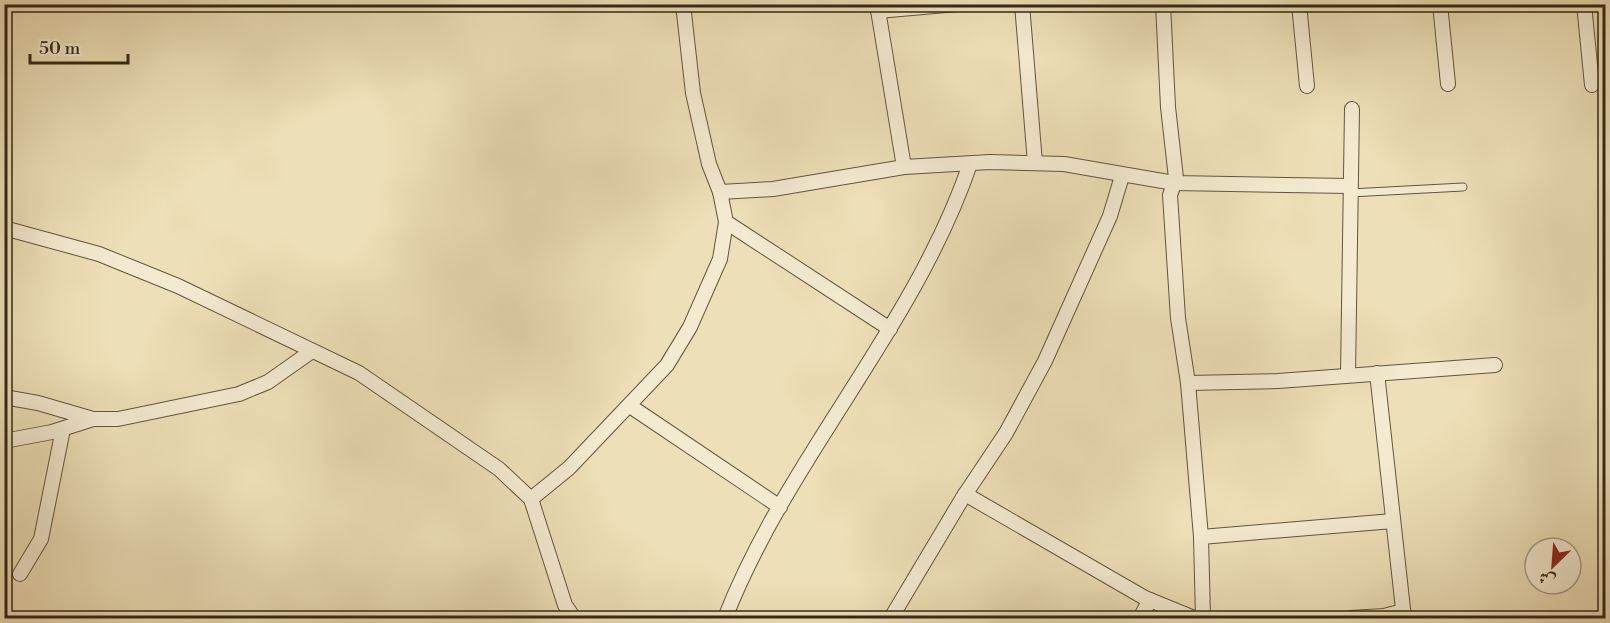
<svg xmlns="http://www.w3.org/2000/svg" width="1610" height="623" viewBox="0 0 1610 623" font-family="'Libre Bodoni',Amiri,serif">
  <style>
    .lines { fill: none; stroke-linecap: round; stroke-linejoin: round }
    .service-casing { stroke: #63563e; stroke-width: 9 }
    .minor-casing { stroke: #63563e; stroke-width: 16 }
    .service { stroke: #f3ead0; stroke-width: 7 }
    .minor { stroke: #f3ead0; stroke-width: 14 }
  </style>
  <rect width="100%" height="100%" fill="#eddfb7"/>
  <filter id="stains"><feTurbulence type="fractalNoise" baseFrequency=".00333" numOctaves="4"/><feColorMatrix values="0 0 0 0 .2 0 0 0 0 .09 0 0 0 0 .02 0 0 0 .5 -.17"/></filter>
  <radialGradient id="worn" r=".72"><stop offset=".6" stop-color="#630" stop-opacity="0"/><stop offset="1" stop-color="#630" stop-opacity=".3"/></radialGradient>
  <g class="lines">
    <defs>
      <path id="service" d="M1350,193L1463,187"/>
      <g id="minor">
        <path d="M877,4L904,167"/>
        <path d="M1022,4L1035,163"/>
        <path d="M1163,4L1168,107L1176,178L1170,195L1178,318L1188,383L1201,537L1203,618"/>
        <path d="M1299,4L1307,86"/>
        <path d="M1440,4L1448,84"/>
        <path d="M1584,4L1592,85"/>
        <path d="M878,11L957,4"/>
        <path d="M720,192L773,189L904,167L990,162L1064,164L1174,183L1350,186"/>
        <path d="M726,222L890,329"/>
        <path d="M4,228L99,254L178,286L359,373L499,469L531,499L565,605L574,618"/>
        <path d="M1377,373L1404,618"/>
        <path d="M1348,375L1352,109"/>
        <path d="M1188,383L1278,381L1495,365"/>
        <path d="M4,397L38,403L93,419H118L239,394L268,382L312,351"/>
        <path d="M630,406L780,507"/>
        <path d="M4,441L52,432L93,419"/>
        <path d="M965,494L1145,598L1194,618"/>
        <path d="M531,499L569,468L667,365L690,327L720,259L726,222L720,192L709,164L693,93L683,4"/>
        <path d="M1201,537L1393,521"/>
        <path d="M20,574L41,539L63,429"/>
        <path d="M725,618C788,457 914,328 970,164"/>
        <path d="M891,618L962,499L1006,433L1045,361L1110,216L1122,176"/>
        <path d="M1140,618L1150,600"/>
        <path d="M1351,618L1384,616L1403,611"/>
      </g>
    </defs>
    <use href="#service" class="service-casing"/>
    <use href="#minor" class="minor-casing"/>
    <use href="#service" class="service"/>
    <use href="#minor" class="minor"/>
  </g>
  <rect width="1610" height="623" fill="none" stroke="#eddfb7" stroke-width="24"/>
  <rect x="6" y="6" width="1598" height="611" fill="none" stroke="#352816" stroke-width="3"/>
  <rect x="12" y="12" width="1586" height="599" fill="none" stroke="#352816" stroke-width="1.5"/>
  <g transform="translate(1553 566) rotate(205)"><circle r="28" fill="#f3ead0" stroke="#a79c86" stroke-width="1.5"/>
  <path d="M0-4.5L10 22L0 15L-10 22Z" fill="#8f2418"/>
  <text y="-9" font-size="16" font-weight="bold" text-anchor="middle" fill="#352816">ش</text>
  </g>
  <path d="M30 54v9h98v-9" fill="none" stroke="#352816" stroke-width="3"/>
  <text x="39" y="54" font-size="18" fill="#352816" stroke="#f3ead0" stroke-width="4.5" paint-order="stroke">50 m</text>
  <rect width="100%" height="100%" filter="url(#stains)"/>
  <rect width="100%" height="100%" fill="url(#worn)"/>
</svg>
